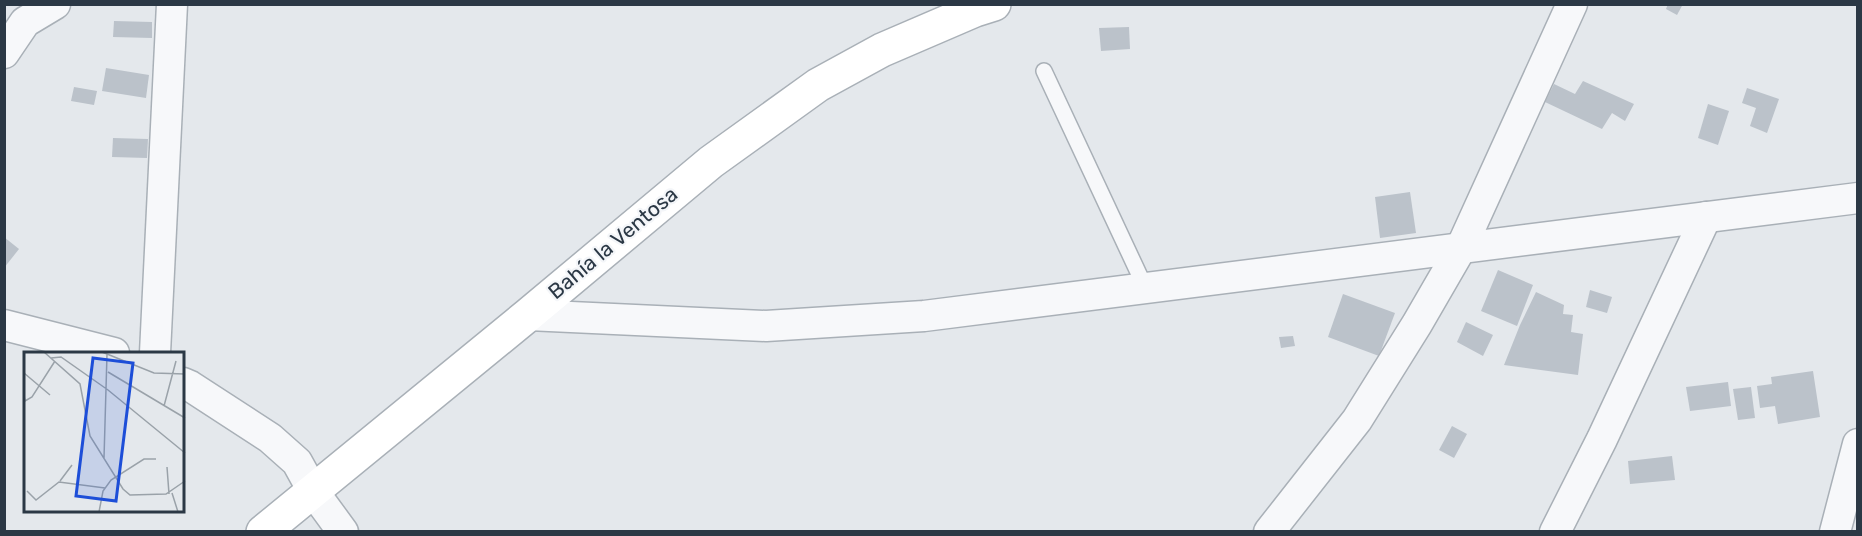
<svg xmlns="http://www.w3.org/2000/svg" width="1862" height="536" viewBox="0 0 1862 536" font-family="Rubik,sans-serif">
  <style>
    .building { fill: #bbc2ca }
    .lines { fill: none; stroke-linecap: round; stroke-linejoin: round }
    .lane-casing { stroke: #a9b0b7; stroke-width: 18 }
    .street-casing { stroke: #a9b0b7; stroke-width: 33 }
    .secondary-casing { stroke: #a9b0b7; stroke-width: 36 }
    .lane { stroke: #f7f8fa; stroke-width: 15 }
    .street { stroke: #f7f8fa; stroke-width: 30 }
    .secondary { stroke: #fff; stroke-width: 33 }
    .labels { text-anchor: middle; stroke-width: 4.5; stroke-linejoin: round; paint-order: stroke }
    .street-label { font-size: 21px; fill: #2b3845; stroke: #f4f6f9 }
    .inset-road { fill: none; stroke: #9aa2a9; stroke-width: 1.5 }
    .view { fill: #1d4ed8; fill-opacity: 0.15; stroke: #1d4ed8; stroke-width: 3 }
    .inset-edge { fill: none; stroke: #2b3845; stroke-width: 3 }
  </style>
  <rect width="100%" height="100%" fill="#e4e8ec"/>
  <g class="building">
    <path d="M1668,4H1683L1677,15L1666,9Z"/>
    <path d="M114,21L152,22V38L113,37Z"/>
    <path d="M1129,27L1130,49L1101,51L1099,28Z"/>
    <path d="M106,68L149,75L146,98L102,91Z"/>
    <path d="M1583,81L1634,104L1625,121L1612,113L1602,129L1545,102L1554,84L1575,94Z"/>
    <path d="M74,87L97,91L94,105L71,101Z"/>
    <path d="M1747,88L1779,99L1767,133L1750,126L1756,108L1742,103Z"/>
    <path d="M1708,104L1729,111L1718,145L1698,138Z"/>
    <path d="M113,138L148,139L147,158L112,157Z"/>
    <path d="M1410,192L1416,233L1380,238L1375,197Z"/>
    <path d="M4,237L19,249L4,268Z"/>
    <path d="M1498,270L1533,285L1517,326L1481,311Z"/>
    <path d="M1590,290L1612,297L1607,313L1586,307Z"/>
    <path d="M1536,292L1564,305L1563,314L1573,315L1571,332L1583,334L1578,375L1504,365L1520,325Z"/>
    <path d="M1343,294L1395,313L1379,356L1328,337Z"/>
    <path d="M1466,322L1493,335L1483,356L1457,342Z"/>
    <path d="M1293,336L1295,346L1281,348L1279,337Z"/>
    <path d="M1813,371L1820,417L1778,424L1775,406L1760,408L1757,386L1772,384L1771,377Z"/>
    <path d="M1728,382L1731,406L1690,411L1686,387Z"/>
    <path d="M1751,387L1755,418L1738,420L1733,389Z"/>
    <path d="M1452,426L1467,434L1454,458L1439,450Z"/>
    <path d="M1672,456L1675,480L1630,484L1628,461Z"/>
  </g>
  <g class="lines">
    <defs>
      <path id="lane" d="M1044,71L1145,287"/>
      <g id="street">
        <path d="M4,53L25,22L55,4"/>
        <path d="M528,315L766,326L924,316L1858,198"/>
        <path d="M4,325L114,353"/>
        <path d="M155,353L172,4"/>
        <path d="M183,383L190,386L270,438L297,462L313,491L343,532"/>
        <path d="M1269,532L1357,420L1417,324L1461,248L1572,4"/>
        <path d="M1555,532L1602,439L1706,217"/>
        <path d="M1835,532L1858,444"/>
      </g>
      <path id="secondary" d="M263,532L528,315L711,162L818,85L882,50L975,10L994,4"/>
    </defs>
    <use href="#lane" class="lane-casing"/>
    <use href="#street" class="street-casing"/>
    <use href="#secondary" class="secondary-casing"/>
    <use href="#lane" class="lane"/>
    <use href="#street" class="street"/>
    <use href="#secondary" class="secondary"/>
  </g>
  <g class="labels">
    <g class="street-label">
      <text transform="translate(613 243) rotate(-40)" y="7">Bahía la Ventosa</text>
    </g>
  </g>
  <g transform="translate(24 352)">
    <rect width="160" height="160" fill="#e4e8ec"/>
    <path class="inset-road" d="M20,0L56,32L66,84L99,137L106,143L142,142L161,129M78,0L130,21L161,22M27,6L37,5L84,38L161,101M84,20L161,66M0,21L26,43M0,44L1,49L8,45L31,9M140,54L152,9M80,106L83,2M143,115L145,142M36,129L48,113M3,139L12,148L35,130L81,136M148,141L154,160M75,160L79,139L87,128L120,107H132"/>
    <path class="view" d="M69,6L109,11L92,149L52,144Z"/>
    <rect width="160" height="160" class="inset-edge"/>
  </g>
  <rect width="1862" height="536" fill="none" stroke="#2b3845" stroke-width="12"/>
</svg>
